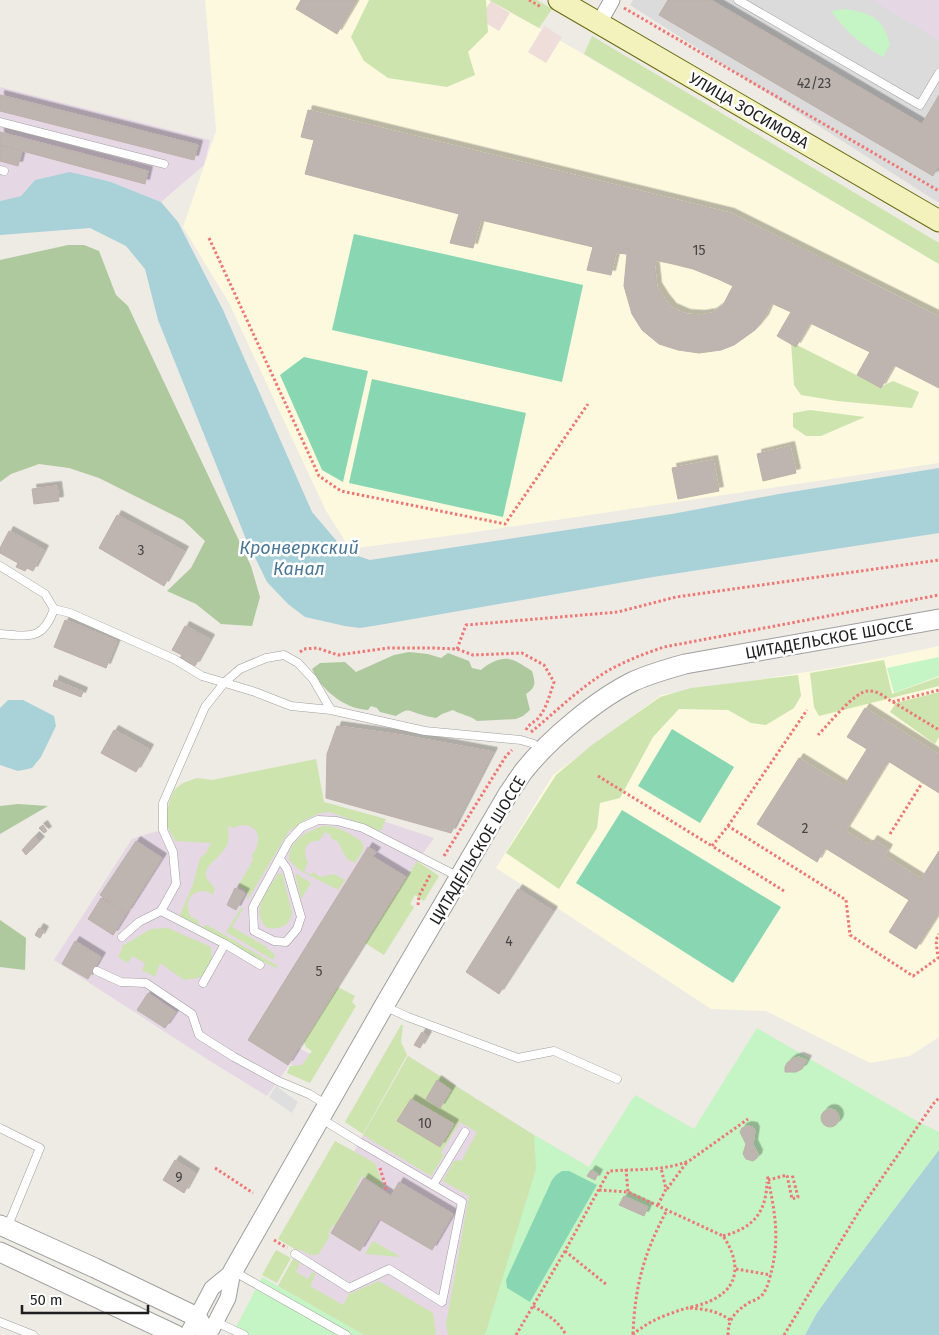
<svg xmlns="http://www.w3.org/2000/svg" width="939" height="1335" viewBox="0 0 939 1335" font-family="'Fira Sans',sans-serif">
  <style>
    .residential { fill: #dcdbdb }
    .industrial { fill: #e6d7e5 }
    .education { fill: #fcf9df }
    .military { fill: #eeddd9 }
    .grass { fill: #cde4af; fill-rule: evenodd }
    .forest { fill: #aec99d }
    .park { fill: #c5f4c5 }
    .pitch { fill: #89d6b2 }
    .parking { fill: #dedede }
    .water { fill: #a9d1d8 }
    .building { fill: #beb5b1; stroke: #beb0a8; fill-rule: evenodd; filter: url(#shadow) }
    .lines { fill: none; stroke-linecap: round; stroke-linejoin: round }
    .service-casing { stroke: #9f9f9f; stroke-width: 9 }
    .minor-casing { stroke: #9f9f9f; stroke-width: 17 }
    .tertiary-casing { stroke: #9f9f9f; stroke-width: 21 }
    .secondary-casing { stroke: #686b0f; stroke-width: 23 }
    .path { stroke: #ed7876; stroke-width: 3; stroke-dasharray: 2.5 2.5; stroke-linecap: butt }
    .service { stroke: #fff; stroke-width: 8 }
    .minor { stroke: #fff; stroke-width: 15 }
    .tertiary { stroke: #fff; stroke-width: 19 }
    .secondary { stroke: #f3f2bd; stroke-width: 21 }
    .labels { text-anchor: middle; stroke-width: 5; stroke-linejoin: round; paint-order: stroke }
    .number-label { font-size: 14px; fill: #464443 }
    .street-label { font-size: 16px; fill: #1e1e1e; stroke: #fff }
    .water-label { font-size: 18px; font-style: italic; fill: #4c7795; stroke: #fff }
  </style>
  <defs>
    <filter id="shadow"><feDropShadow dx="4.5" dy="-4.5" stdDeviation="0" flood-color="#0004"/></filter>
  </defs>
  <rect width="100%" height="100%" fill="#eeeae4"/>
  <path class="residential" d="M633,0H939V203L630,5Z"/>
  <g class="industrial">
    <path d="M872,0H939V40Z"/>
    <path d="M0,87L210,140L204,165L161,202L111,182L35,180L21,196L0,201Z"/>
    <path d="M332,804L434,838L406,877L299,1048L315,1057L306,1072L290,1064L267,1096L210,1061L54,960L132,839L154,832Z"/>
    <path d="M408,1056L534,1135L485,1335H364L278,1286Z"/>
  </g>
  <g class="education">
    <path d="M205,0H489L539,28L939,264V463L462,534L350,549L326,511L229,303L183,227L216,131Z"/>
    <path d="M939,646V1037L910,1056L870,1063L766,1011L711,1009L496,868L553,775L661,695L832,668Z"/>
  </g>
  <g class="military">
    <path d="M491,1L510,13L499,31L479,19Z"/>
    <path d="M544,26L562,37L546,63L528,52Z"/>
  </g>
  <g class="grass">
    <path d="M369,0H486L488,32L468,52L475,75L447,87L388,78L364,61L351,37Z"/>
    <path d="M489,0H537L552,9L539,28Z"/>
    <path d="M592,36L939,243V264L584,54Z"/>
    <path d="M791,342L880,387L893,381L919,392L912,408L837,401L801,395L794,385Z"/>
    <path d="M810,410L865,417L821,436H806L793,427V413Z"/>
    <path d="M884,660L892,694L939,677V686L819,716L814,707L810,673Z"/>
    <path d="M798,675L801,696L794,708L766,725L751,723L728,710L679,709L653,737L620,798L600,803L597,828L559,889L506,853L556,775L592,745L660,697L691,688Z"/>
    <path d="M939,692V737L935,744L890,712L896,703Z"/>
    <path d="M316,759L324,802L386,819L381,831L330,812L320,813L305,820L289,831L248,899L247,898L249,894L246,893L245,890L238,886L253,860L252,855C266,837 254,818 233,828L228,826V831H229C228,837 229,843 226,847C217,863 193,869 215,888L213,895C204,887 189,892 188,904C187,908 189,912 190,916L199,921L198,924L201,927L207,925L278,966L276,968L188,925L180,915L193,884L200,858L206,853L211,843L175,841L165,822L167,810L171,797L175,789L183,783L197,778L212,780Z"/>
    <path d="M324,826C339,826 349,833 361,841C367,849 359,856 355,863L347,859L338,842L331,838V835L325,832L319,841C306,839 302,852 308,862L304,871L311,875L313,872L320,877L334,874L345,880L338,890L299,870L289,860C288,841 308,830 324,826Z"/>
    <path d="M417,861L439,876L424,901L415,895L410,904L414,907L384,955L365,943Z"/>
    <path d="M282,873L292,912C290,926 280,930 267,928C249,910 268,891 278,874Z"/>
    <path d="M295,873L311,883L301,899Z"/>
    <path d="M241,908L243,909L232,927L265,946L275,955L273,960L226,932Z"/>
    <path d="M168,928L211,947L212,963L204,974L198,978L184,980L160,963L155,977L142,970L145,963L132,956L128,963L118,957L122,949V946L151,929Z"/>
    <path d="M338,987L355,996L352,1002L356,1006L310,1083L287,1073L290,1066L302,1065L312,1051L306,1047L304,1042Z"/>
    <path d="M401,1025H403L401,1042L407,1055L363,1134L345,1122Z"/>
    <path d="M408,1056L534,1135L602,1175L511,1335H448L446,1324L469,1196L443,1181L454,1161L462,1160L477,1132L460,1122L441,1153L444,1155L431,1176L363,1135ZM437,1081L451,1090L440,1107L426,1098ZM411,1099L453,1124L397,1121Z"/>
    <path d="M335,1141L375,1163L383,1186L381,1189L378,1186V1185L362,1176L357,1185L358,1186L335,1226L333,1225L328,1234L330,1236L318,1255H310L299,1249L298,1251L278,1239Z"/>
    <path d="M373,1241L401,1257L365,1254Z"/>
    <path d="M276,1250L291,1258L277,1283L262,1275Z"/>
    <path d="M293,1259L300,1263L296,1272L308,1279L312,1272L316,1274L310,1286L343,1305L349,1294L379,1281L433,1313L436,1335H364L278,1286Z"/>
  </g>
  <g class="forest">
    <path d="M68,245H84L99,251L116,295L128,306L251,566L260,597L252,626L221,624L196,604L167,591L191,568L205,541L183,520L99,478L69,468L39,464L11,474L0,482V260Z"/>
    <path d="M409,652L428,654L441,658L448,653L469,661L472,668L481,670C484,667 487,665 491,663C509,654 516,661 532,671C535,682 537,687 526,694L530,710L523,716L516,719L477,721C470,715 461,715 453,710L442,714L436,718C431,717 425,716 419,714C407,710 408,708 396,716L380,712L377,708L371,706L368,710C345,709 321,690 312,669L320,663L345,662L356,672L394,655Z"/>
    <path d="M18,804L48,806L0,834V806Z"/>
    <path d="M0,920L26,938L25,970L0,967Z"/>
  </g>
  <g class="park">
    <path d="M846,9C872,14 882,17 890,44L883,57C859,43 847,33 831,11Z"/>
    <path d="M939,657V676L894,693L887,668Z"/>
    <path d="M757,1028L917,1121L939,1132V1150L837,1285L817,1313L805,1335H485L536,1169L534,1135L589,1167L635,1095L694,1129Z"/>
    <path d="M262,1277L364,1335H232Z"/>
  </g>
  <g class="pitch">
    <path d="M354,234L583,285L562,382L332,330Z"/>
    <path d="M304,357L368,371L343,482L322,470L280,375Z"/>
    <path d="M372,379L526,413L503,517L349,483Z"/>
    <path d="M672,729L734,767L700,823L638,786Z"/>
    <path d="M622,810L781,907L733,983L576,883Z"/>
    <path d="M562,1171H569L597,1185L530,1302L507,1288L506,1280L552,1180L556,1175Z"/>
  </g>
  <path class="parking" d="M276,1086L298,1102L292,1113L269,1097Z"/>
  <g class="water">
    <path d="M70,172L111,182L161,202L178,222L223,310L312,512L346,552L370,560L672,514L779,494L939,468V533L653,577L379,625L360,628L345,626L305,617L288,604L267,582L246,539L158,320L145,269L126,246L90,228L0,235V201L21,196L35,180Z"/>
    <path d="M8,700H23L54,716L56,726L41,757L32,768L18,771L0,765V708Z"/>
    <path d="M939,1150V1335H805L817,1313L837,1285Z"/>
  </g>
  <g class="building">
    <path d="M301,0H357L337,34L296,9Z"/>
    <path d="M668,0H711L922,124L939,95V165L933,176L659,15Z"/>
    <path d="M0,95L198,145L194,160L0,111Z"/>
    <path d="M308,110L730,213L939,317V388L894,365L881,388L857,375L870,352L810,323L796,347L777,336L791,312L771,303L764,319L755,330L734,345L721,350L699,353L678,350L659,344L642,330L632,314L624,286L627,254L616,253L611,275L587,270L593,247L481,220L473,248L450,243L459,214L305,174L314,140L301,137ZM654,260L673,264L693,269L718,279L733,286L723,305L712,313L700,315L686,314L672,308L664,298L657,287Z"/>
    <path d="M0,132L148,171L145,184L0,145Z"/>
    <path d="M0,145L22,151L18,166L0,161Z"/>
    <path d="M790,446L796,473L763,481L757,454Z"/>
    <path d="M713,460L719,491L678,499L672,468Z"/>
    <path d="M57,486L59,501L34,504L32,489Z"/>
    <path d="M117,515L184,551L164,586L99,548Z"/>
    <path d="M9,531L44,550L33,571L27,568L25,571L16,567L18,563L0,553V548Z"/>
    <path d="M65,620L117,641L106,668L54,647Z"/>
    <path d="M185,626L210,639L195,666L180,658L182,655L172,650Z"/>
    <path d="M55,680L83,692L81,697L53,686Z"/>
    <path d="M865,708L939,755V793L888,761L845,831L869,846L873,840L888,849L884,856L921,879L939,851V913L916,949L889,932L909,900L825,848L817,862L757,824L799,758L844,786L867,749L847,737Z"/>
    <path d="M337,726L401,735L493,752L451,833L326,798L327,754Z"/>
    <path d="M114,730L149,749L136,772L101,753Z"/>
    <path d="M43,825L47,831L44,833L39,828Z"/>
    <path d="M35,836L40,841L26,855L22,850Z"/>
    <path d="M136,841L162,858L127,913L100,895Z"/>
    <path d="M368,847L376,852L373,856L365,852Z"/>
    <path d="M365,852L406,877L288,1065L248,1040Z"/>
    <path d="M235,888L245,893L236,910L227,905Z"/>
    <path d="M518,889L553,911L499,994L466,972Z"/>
    <path d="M101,898L126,914L113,935L88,919Z"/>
    <path d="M39,928L44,931L40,938L35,935Z"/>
    <path d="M75,941L101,957L88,979L62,964Z"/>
    <path d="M148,993L176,1012L165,1028L137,1010Z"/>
    <path d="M422,1032L427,1036L420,1048L414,1045Z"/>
    <path d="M799,1057L807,1060L802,1069L796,1072H785V1067L787,1063L792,1059Z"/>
    <path d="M437,1080L451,1090L440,1108L426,1099Z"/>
    <path d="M411,1099L454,1124L440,1147L397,1121Z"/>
    <circle cx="830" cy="1118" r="9"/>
    <path d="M747,1126L753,1127L755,1131L753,1144L758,1154L757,1158L753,1161L746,1159L743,1154L746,1144L740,1132L742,1128Z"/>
    <path d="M175,1160L195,1173L184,1193L163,1180Z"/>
    <path d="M591,1170L598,1174L595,1180L587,1176Z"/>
    <path d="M364,1178L391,1196L399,1182L453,1214L432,1250L379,1219L360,1251L331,1233Z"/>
    <path d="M624,1196L648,1207L644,1216L619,1205Z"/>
  </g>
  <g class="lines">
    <defs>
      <g id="service">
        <path d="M738,0L920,105L939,73"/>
        <path d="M0,122L164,164"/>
        <path d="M0,170L4,171"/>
        <path d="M0,566L45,594L54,609L70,613L174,659L202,676L255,692L291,706L331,710L425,731L521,740L534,744L541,751"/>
        <path d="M0,634C29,636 43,641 54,609"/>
        <path d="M280,859L287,869L301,917L297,929L286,942L274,941L254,931L253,907L289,841L302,827L318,820L337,821L363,828L459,877"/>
        <path d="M122,937L139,922L161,911"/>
        <path d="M260,965L225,944L161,911L176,884L173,852L163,830V803L205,707L225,682L240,669L266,658L284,655L298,663L313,679L331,710"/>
        <path d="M97,971L121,982L146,983L192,1014L199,1035L234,1057L278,1081L309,1094L327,1105"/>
        <path d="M203,983L225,944"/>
        <path d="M384,1006L408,1017L518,1058L554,1051L617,1079"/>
        <path d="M0,1128L40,1148L7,1228"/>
        <path d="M433,1185L465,1132"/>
        <path d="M295,1254L349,1288L389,1269L442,1302L462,1202L359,1142L320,1118"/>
        <path d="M233,1271L346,1335"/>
        <path d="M0,1322L33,1335"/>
        <path d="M216,1322L244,1335"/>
      </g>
      <g id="minor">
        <path d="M599,23L612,0"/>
        <path d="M187,1335L212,1288L233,1271"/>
        <path d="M209,1335L228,1298L233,1271"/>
      </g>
      <g id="tertiary">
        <path d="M0,1225L95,1268L197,1317L207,1335"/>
        <path d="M0,1252L176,1335"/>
        <path d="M233,1271L384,1006L508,794C513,787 518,779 523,772C548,740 597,699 634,681C650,674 667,669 685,664L939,619"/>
      </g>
      <path id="secondary" d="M559,0L939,221"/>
    </defs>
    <use href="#service" class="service-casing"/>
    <use href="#minor" class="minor-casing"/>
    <use href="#tertiary" class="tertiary-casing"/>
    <use href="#secondary" class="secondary-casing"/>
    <g class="path">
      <path d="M529,0L541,7"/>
      <path d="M624,8L939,191"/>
      <path d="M209,238L319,476L341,491L505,524L588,404"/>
      <path d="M457,649L466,625L618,612L676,597L939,560"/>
      <path d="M300,652L304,649L317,648L338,655L388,648H433L457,649L473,655L522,653L544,665L554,682C550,694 547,706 540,716C536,722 529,723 526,730"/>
      <path d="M893,702L939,730"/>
      <path d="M531,732C557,711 581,686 611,669C628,660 646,653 664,647L939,595"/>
      <path d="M818,735C828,725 855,691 868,691C877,690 885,697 892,702L939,690"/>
      <path d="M598,776L712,846"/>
      <path d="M728,826L807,710"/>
      <path d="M890,834L922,783"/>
      <path d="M444,856L506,756L512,750"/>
      <path d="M784,891L712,846L728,826L846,900L850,935L913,976L938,958L936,940L939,934"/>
      <path d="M418,905L419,896L430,875"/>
      <path d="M215,1168L253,1193"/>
      <path d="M380,1168L386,1188L384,1191"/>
      <path d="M626,1169L628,1192"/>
      <path d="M768,1180L787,1175L792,1199L798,1197L792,1174"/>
      <path d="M667,1189L687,1162"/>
      <path d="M599,1190L628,1192L723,1236C738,1258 742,1283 716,1298C703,1306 686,1307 672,1313C657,1318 644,1325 632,1335"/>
      <path d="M658,1205L666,1189L661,1168"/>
      <path d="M723,1236C753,1228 766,1213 767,1182"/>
      <path d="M274,1240L287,1248"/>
      <path d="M565,1251L607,1285"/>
      <path d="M736,1269L771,1275"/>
      <path d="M533,1306C547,1315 558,1320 566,1335"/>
      <path d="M690,1308C705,1309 718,1311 730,1320"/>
      <path d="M633,1334C635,1285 644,1253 667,1210"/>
      <path d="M516,1335L565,1251L609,1171C636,1169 664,1171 689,1161L748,1119"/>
      <path d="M728,1335C728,1318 736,1311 750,1302C755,1300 760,1298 763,1294C768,1287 770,1277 772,1269C780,1234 774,1208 767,1174"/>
      <path d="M784,1335L861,1208L934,1103L939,1098"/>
    </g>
    <use href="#service" class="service"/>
    <use href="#minor" class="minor"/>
    <use href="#tertiary" class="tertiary"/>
    <use href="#secondary" class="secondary"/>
  </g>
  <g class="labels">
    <g class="number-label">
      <text x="814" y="88">42/23</text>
      <text x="699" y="255">15</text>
      <text x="141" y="555">3</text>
      <text x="805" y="833">2</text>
      <text x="509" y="946">4</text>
      <text x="319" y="976">5</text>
      <text x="425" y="1128">10</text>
      <text x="179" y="1182">9</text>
    </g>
    <g class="street-label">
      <text transform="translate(749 110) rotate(30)" y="6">УЛИЦА ЗОСИМОВА</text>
      <text transform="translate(829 638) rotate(-10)" y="6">ЦИТАДЕЛЬСКОЕ ШОССЕ</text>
      <text transform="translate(477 850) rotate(-59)" y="6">ЦИТАДЕЛЬСКОЕ ШОССЕ</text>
    </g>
    <g class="water-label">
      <text x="299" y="554">Кронверкский<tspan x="299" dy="21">Канал</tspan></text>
    </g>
  </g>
  <path d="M22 1305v8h126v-8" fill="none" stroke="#1e1e1e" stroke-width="2.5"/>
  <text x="30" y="1305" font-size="15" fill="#1e1e1e" stroke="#ffffff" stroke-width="4" paint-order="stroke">50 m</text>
</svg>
